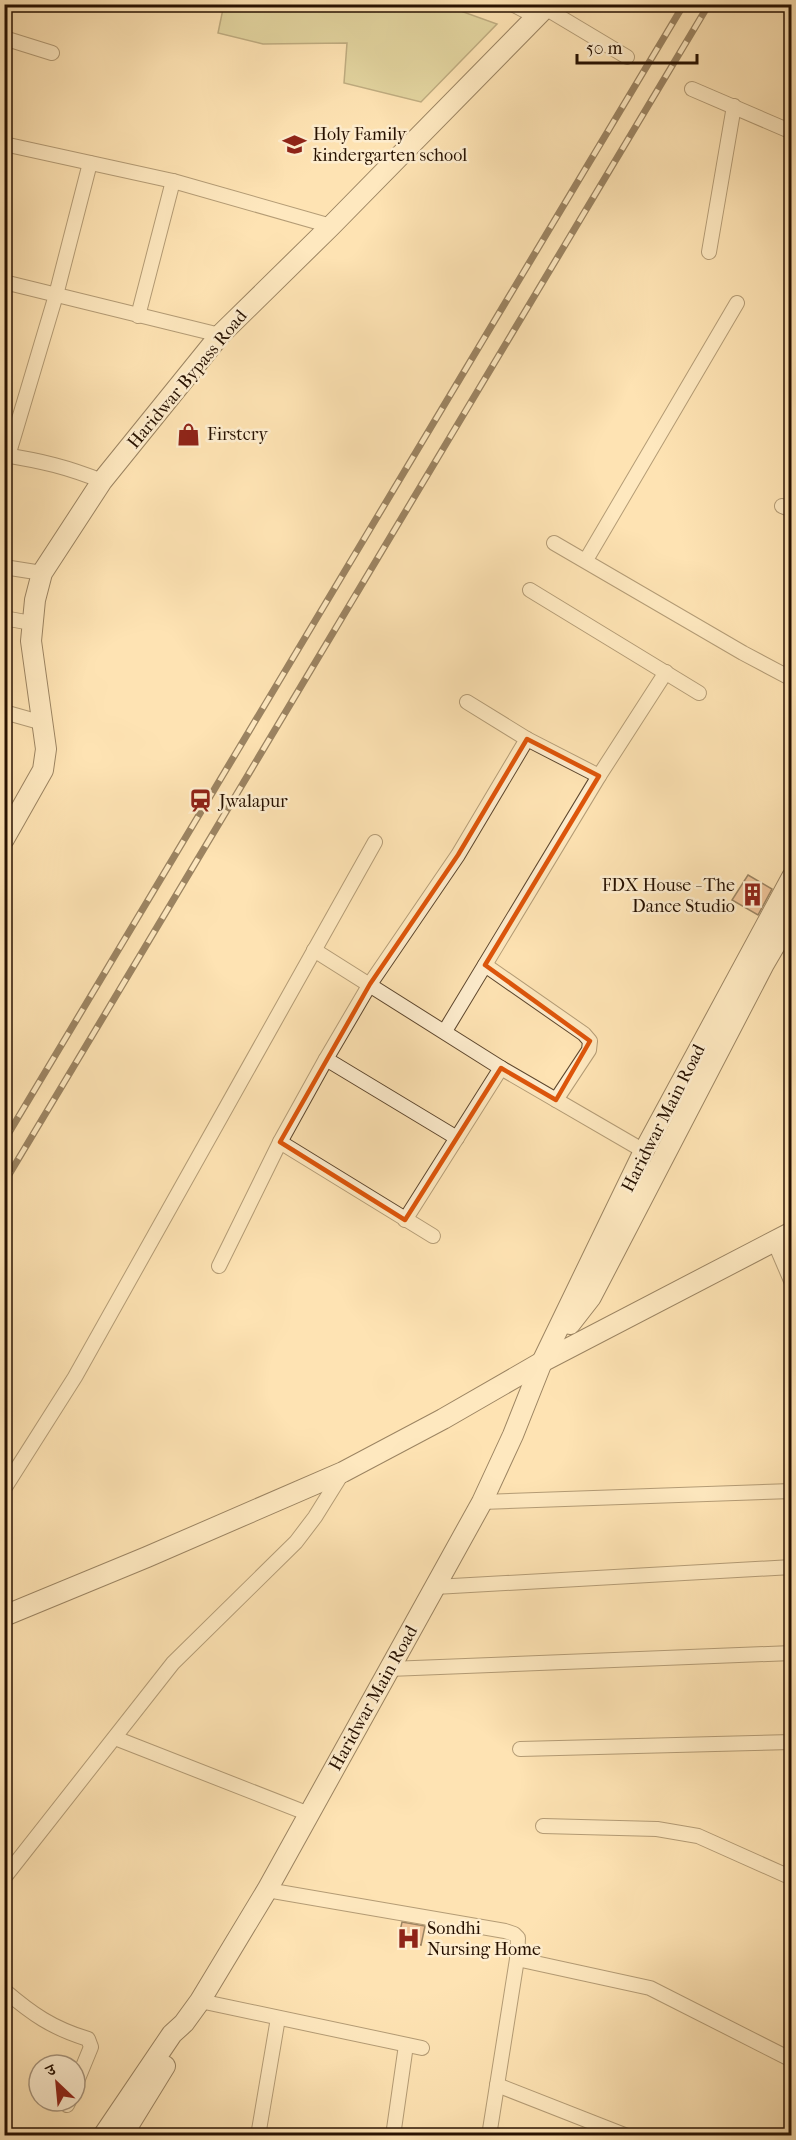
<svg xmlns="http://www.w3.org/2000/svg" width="796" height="2140" viewBox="0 0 796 2140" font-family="'IM FELL French Canon','Noto Serif Devanagari',serif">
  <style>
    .green { fill: #c3c38a; stroke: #756a45; stroke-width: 1.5 }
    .building { fill: #dd9d78; stroke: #271100; stroke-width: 1.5 }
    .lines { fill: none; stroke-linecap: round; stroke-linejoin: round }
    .street-casing { stroke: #5d462d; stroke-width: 16 }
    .secondary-casing { stroke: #271100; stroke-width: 22 }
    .street { stroke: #feedce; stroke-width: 14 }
    .secondary { stroke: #feedce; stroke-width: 20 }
    .rail-casing { stroke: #271100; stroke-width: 7 }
    .rail { stroke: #feedce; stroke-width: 4.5; stroke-dasharray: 14; stroke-linecap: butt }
    .marked { fill: none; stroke: #de550b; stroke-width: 4.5; stroke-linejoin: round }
    .labels { text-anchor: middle; stroke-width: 5; stroke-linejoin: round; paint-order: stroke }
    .poi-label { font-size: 18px; fill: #271100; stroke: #feedce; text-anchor: start }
    .street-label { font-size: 18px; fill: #271100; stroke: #feedce }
  </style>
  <rect width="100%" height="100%" fill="#fee3b3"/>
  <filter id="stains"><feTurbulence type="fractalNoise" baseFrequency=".00333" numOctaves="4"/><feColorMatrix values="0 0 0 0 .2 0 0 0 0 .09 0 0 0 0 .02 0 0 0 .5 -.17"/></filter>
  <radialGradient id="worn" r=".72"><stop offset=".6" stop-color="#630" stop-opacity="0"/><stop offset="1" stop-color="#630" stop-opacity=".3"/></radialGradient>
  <path class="green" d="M224,4H361L368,7L370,4L444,5L497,24L421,102L344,83L347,43L263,44L218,33Z"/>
  <g class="building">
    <path d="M748,875L772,889L758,915L732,900Z"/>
    <path d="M402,1922L425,1926L421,1945L398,1940Z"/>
  </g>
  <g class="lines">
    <defs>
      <g id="street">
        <path d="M512,4L537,17"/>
        <path d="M545,8L627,57"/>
        <path d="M4,38L52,53"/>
        <path d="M692,89L792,132"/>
        <path d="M4,144L173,181L331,226"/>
        <path d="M709,252L734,106"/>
        <path d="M4,282L220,335"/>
        <path d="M138,316L173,181"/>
        <path d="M4,455C42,461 67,467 102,481"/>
        <path d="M8,456L56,295L90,163"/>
        <path d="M782,506L792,510"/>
        <path d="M554,543L743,653L792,679"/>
        <path d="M586,560L737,303"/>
        <path d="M4,567L42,573"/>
        <path d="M530,590L699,693"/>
        <path d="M4,618L31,623"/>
        <path d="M467,702L527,739L599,776"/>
        <path d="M4,712L43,723"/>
        <path d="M314,950L501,1068L644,1151"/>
        <path d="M485,965L584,1034L590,1041L589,1050L556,1100"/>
        <path d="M445,1031L599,776L666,672"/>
        <path d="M326,1059L457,1138"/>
        <path d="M280,1142L433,1236"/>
        <path d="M405,1220L501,1068"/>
        <path d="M774,1241L792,1283"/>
        <path d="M219,1266L280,1142L326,1059L370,984L458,855L527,739"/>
        <path d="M4,1489L75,1377L375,842"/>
        <path d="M482,1502L792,1491"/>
        <path d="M435,1587L792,1567"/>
        <path d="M389,1669L792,1653"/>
        <path d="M115,1738L309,1814"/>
        <path d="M520,1749L792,1742"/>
        <path d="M543,1826L657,1829L698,1836L792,1878"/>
        <path d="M4,1878L173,1663L296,1542L315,1517L343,1472"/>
        <path d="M267,1890L505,1931L514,1934L518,1938L517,1959L489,2136"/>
        <path d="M517,1959L650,1988L792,2060"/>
        <path d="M4,1990C32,2014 52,2028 88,2039L91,2047L75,2086"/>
        <path d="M200,2001L422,2048"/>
        <path d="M497,2085L627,2136"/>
        <path d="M67,2105L69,2101"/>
        <path d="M258,2136L278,2018"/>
        <path d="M393,2136L406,2045"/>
      </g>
      <g id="secondary">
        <path d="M4,839L43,770L46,749L31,641L35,600L42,573L102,481L220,335L331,226L549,4"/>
        <path d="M570,1324L591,1297L764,964L792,916"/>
        <path d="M4,1616L147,1557L343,1472L443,1419L542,1362L792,1232"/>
        <path d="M103,2136L172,2034L184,2023L200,2001L267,1890L482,1502L513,1435L542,1362L644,1151L792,877"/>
        <path d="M122,2136L165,2066"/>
      </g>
    </defs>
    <use href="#street" class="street-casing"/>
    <use href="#secondary" class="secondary-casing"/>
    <use href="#street" class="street"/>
    <use href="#secondary" class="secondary"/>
    <defs>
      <g id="rail">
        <path d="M4,1141L684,4"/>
        <path d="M4,1183L709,4"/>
      </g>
    </defs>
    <use href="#rail" class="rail-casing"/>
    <use href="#rail" class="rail"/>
  </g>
  <path d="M0 0H796V2140H0ZM527,739L599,776L485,965L590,1041L556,1100L501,1068L405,1220L280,1142L370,984L458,855Z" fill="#fee3b3" fill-opacity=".55" fill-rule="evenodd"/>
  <path class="marked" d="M527,739L599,776L485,965L590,1041L556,1100L501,1068L405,1220L280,1142L370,984L458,855Z"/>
  <defs>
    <symbol id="school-bare" viewBox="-9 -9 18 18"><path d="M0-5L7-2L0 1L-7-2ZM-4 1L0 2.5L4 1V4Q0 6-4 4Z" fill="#8f2418" stroke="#feedce" stroke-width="2.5" paint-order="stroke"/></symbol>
    <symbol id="shop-bare" viewBox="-9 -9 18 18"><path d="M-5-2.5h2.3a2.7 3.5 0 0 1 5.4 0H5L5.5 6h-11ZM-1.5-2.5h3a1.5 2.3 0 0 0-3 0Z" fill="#8f2418" stroke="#feedce" stroke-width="2.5" paint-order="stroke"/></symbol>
    <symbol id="station-bare" viewBox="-9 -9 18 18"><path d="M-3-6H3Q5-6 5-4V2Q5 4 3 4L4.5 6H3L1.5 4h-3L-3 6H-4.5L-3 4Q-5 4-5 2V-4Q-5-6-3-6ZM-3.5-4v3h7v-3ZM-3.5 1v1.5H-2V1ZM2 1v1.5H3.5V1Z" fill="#8f2418" stroke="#feedce" stroke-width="2.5" paint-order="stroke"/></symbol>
    <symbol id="building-bare" viewBox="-9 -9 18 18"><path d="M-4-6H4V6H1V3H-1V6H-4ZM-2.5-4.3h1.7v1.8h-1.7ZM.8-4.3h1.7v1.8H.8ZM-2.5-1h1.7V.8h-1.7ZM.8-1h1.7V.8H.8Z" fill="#8f2418" stroke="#feedce" stroke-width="2.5" paint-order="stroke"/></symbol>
    <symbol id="hospital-bare" viewBox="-9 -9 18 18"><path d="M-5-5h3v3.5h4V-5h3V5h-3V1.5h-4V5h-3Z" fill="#8f2418" stroke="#feedce" stroke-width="2.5" paint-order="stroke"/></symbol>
  </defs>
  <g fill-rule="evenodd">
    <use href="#school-bare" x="278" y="128" width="33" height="33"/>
    <use href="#shop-bare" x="172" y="418" width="33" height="33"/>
    <use href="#station-bare" x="184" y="784" width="33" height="33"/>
    <use href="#building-bare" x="736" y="878" width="33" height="33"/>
    <use href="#hospital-bare" x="392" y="1922" width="33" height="33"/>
  </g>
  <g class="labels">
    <g class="poi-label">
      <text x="313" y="140">Holy Family<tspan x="313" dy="21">kindergarten school</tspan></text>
      <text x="207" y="440">Firstcry</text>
      <text x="219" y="807">Jwalapur</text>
      <text x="735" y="891" text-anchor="end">FDX House - The<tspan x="735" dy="21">Dance Studio</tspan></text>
      <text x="427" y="1934">Sondhi<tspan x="427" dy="21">Nursing Home</tspan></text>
    </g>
    <g class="street-label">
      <text transform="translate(187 379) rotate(-50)" y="6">Haridwar Bypass Road</text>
      <text transform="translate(663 1118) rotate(-63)" y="6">Haridwar Main Road</text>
      <text transform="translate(373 1698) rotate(-61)" y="6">Haridwar Main Road</text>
    </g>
  </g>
  <rect width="796" height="2140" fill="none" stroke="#fee3b3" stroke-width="24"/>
  <rect x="6" y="6" width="784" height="2128" fill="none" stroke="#271100" stroke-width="3"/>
  <rect x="12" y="12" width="772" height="2116" fill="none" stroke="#271100" stroke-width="1.5"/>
  <g transform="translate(57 2083) rotate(334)"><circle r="28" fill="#feedce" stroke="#a8957c" stroke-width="1.5"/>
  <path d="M0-4.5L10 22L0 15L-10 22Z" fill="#8f2418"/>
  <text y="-9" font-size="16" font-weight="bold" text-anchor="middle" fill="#271100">उ</text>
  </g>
  <path d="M577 54v9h120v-9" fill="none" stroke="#271100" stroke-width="3"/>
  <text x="586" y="54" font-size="18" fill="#271100" stroke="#feedce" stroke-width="4.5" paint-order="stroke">50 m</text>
  <rect width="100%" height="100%" filter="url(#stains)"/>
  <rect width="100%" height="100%" fill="url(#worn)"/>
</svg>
